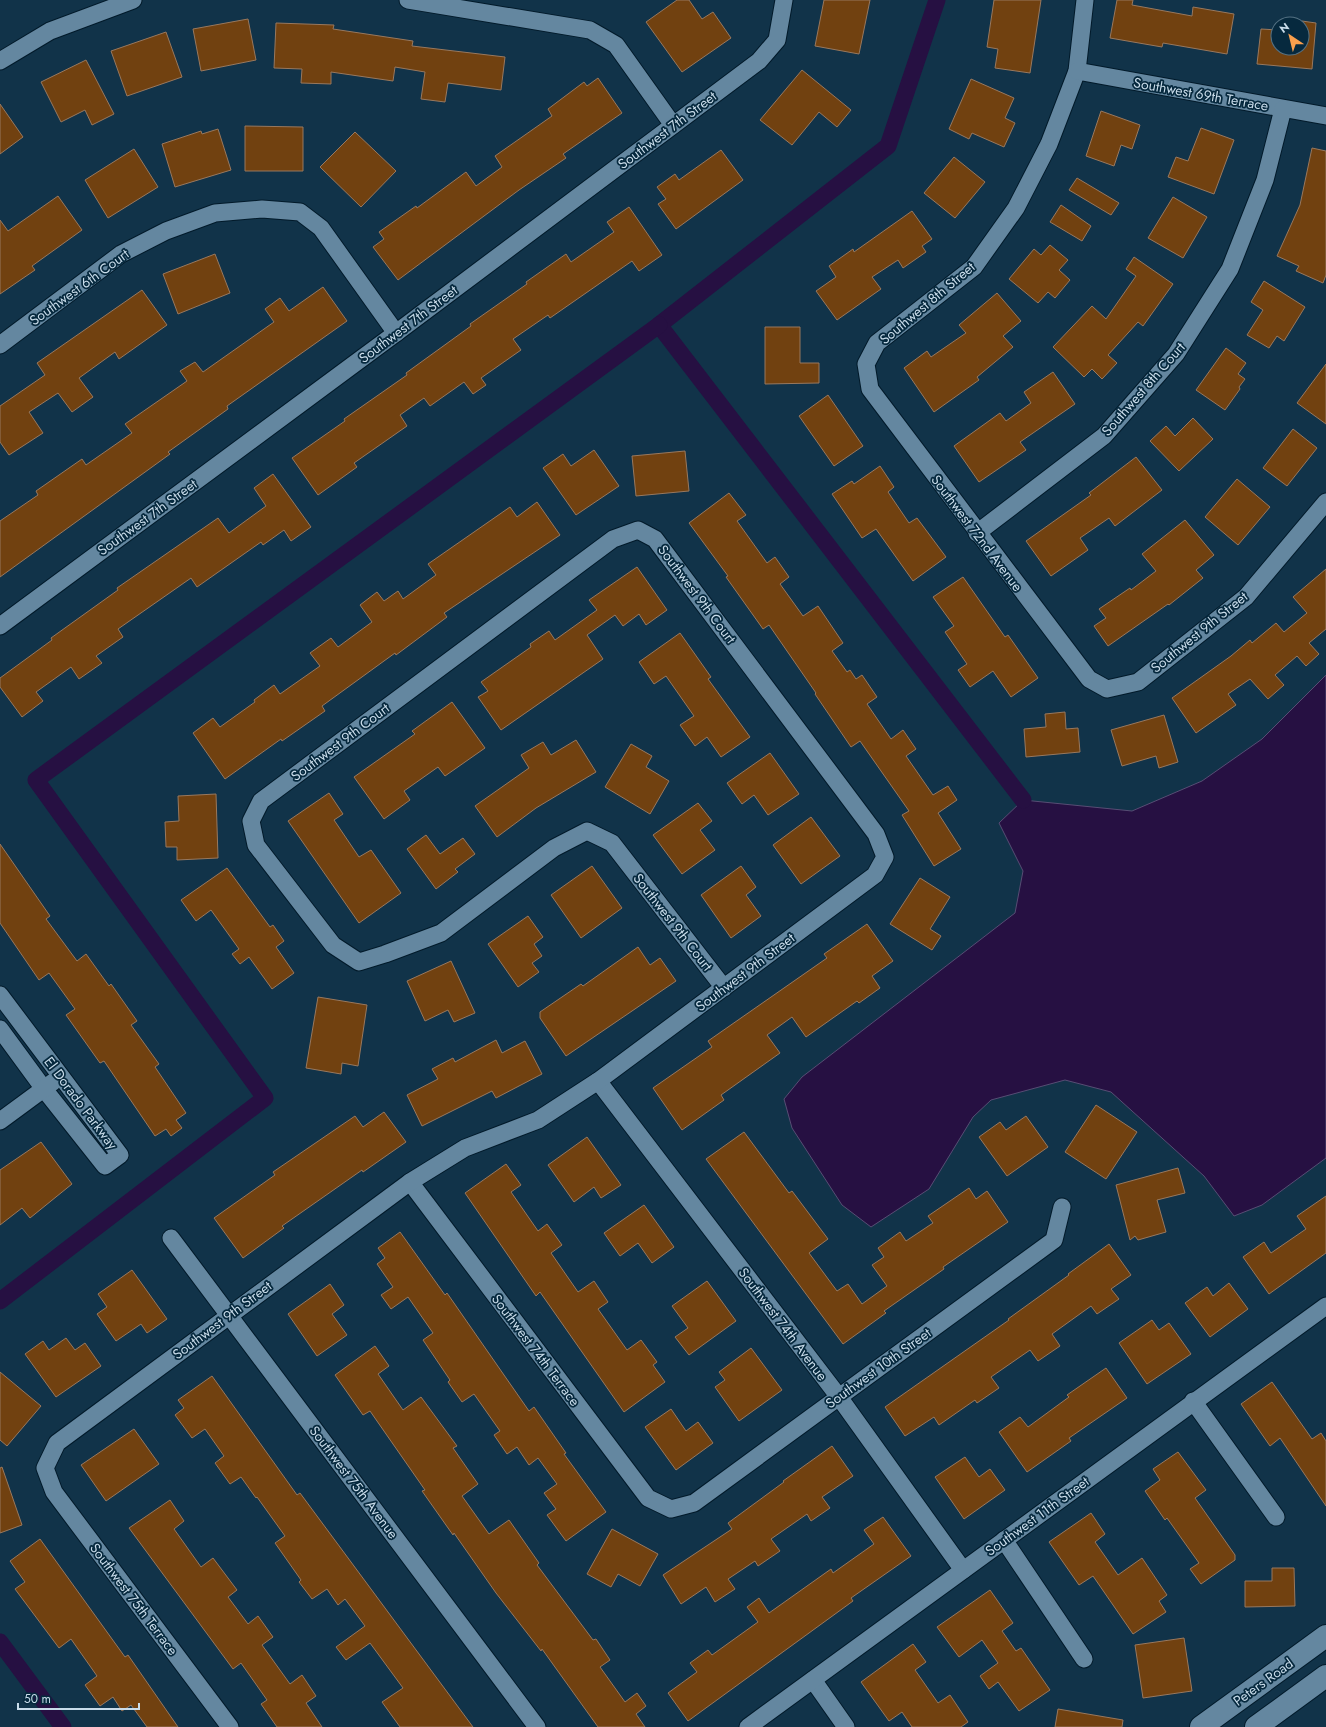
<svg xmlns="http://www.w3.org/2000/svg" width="1326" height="1727" viewBox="0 0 1326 1727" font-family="Jost,sans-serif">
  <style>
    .water { fill: #261042; stroke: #574d74 }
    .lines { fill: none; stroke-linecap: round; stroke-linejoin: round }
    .canal { stroke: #261042; stroke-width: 17 }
    .building { fill: #714110; stroke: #98785e }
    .street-casing { stroke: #021a2a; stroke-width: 19 }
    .secondary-casing { stroke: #021a2a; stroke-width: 24 }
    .street { stroke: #6487a0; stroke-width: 17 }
    .secondary { stroke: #6487a0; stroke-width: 22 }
    .labels { text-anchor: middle; stroke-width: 3.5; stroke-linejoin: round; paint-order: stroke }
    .street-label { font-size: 14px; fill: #c9dcea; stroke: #06293e }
  </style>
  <rect width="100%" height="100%" fill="#113349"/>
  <path class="water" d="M1326,675V1158L1262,1205L1234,1216L1204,1176L1111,1092L1065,1080L991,1100L973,1117L929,1189L871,1227L842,1205L792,1128L784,1099L802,1077L1015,913L1023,871L999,823L1023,800L1132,811L1202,781L1262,739Z"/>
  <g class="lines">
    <g class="canal">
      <path d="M937,0L888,146L659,325L1023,800"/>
      <path d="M0,1301L265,1098L36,780L659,325"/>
      <path d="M0,1642L63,1727"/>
    </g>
  </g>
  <g class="building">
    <path d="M677,0H689L702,19L713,12L731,38L682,72L646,22Z"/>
    <path d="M824,0H870L859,54L815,46Z"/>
    <path d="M994,0H1041L1030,73L995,68L998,49L987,47Z"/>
    <path d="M1117,0H1133L1132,5L1192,16L1193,7L1234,14L1227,54L1163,43L1162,47L1110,38Z"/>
    <path d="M248,19L256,60L201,71L193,29Z"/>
    <path d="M1302,21L1316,23L1312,69L1257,64L1261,29L1278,30V48H1302Z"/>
    <path d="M276,23L334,25L333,29L413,41L412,46L505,57L501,90L448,83L445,102L421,99L425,72L395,67L393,81L331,72V84L301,83L302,69L274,68Z"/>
    <path d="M166,32L182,77L127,96L111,51Z"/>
    <path d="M86,60L114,114L92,125L85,110L61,122L41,82Z"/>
    <path d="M802,70L851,110L837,127L819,112L792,145L760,120Z"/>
    <path d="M598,78L622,113L563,154L566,158L519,190L398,280L373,247L384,239L379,232L416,206L417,208L466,172L476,186L502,167L495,156L552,116L548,109L584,82L587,86Z"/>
    <path d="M971,79L1014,98L1005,118L1015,123L1004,147L972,133L969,139L949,129Z"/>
    <path d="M0,104L23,137L0,154Z"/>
    <path d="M1101,111L1140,125L1132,149L1121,145L1114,166L1086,156Z"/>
    <path d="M245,126L303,127V171H245Z"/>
    <path d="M1201,128L1234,140L1214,194L1168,177L1176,157L1188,161Z"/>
    <path d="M218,129L231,170L175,187L162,144L201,131L202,134Z"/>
    <path d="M355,132L396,171L361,207L320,167Z"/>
    <path d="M1312,148L1326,151V275L1323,283L1296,271L1299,266L1277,256L1300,205Z"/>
    <path d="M134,149L158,187L108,218L85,180Z"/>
    <path d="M721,150L743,180L676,229L658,204L666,199L657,187L675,174L679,180Z"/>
    <path d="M954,157L985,182L955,218L924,193Z"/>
    <path d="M1077,178L1119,203L1111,215L1069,190Z"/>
    <path d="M58,196L82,230L32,266L35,270L0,294V220L8,231Z"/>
    <path d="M1173,197L1207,217L1183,258L1148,238Z"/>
    <path d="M1061,205L1091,226L1082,241L1050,222Z"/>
    <path d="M629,207L662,255L639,271L632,261L550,318L548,315L513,339L521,350L481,378L486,385L473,394L464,382L430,406L424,398L400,415L407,426L354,463L357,467L318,495L292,458L345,421L344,419L407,375L406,373L471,326L470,324L527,284L526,282L566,254L571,262L614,232L607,222Z"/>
    <path d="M912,211L932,239L922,246L926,252L903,268L898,260L872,277L881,289L837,320L816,291L836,277L829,266L853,249L854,252Z"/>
    <path d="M1050,245L1068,260L1059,270L1070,280L1055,298L1048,292L1038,303L1009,279L1034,249L1041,255Z"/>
    <path d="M215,254L230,293L178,314L163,274Z"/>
    <path d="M1134,257L1173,284L1143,326L1138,322L1108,355L1117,363L1102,379L1092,369L1084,377L1053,347L1092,306L1106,319L1136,276L1126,269Z"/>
    <path d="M1264,281L1305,307L1284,341L1277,336L1269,348L1247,335L1263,310L1251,302Z"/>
    <path d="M323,287L347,321L227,406L228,409L168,452L170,454L0,577V521L38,495L36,491L82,459L86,465L132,433L125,424L187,381L180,371L195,362L203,372L274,322L265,309L280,298L289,311Z"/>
    <path d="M142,290L167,325L119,359L115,352L79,378L93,397L72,412L58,393L29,412L43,433L9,455L0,442V406L45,375L37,363Z"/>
    <path d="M997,293L1021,321L1003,336L1013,347L977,377L979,380L934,412L904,368L927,351L931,357L966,333L959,325Z"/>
    <path d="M765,327H800V363H819V383L765,384Z"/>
    <path d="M1226,348L1246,363L1238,374L1245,379L1239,387L1240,389L1225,410L1196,390Z"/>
    <path d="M1326,364V424L1297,403Z"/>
    <path d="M1053,372L1075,404L1020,442L1026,450L979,482L954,446L1000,413L1006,421L1031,403L1024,392Z"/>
    <path d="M828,395L863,446L834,466L799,416Z"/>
    <path d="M1193,418L1213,439L1179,471L1150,441L1166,426L1175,436Z"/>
    <path d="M1293,429L1317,448L1287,486L1263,468Z"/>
    <path d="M594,450L619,486L576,515L543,468L563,454L571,466Z"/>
    <path d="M685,451L689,491L636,496L632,456Z"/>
    <path d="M1136,457L1162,490L1115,526L1109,518L1080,538L1088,550L1051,576L1026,541L1091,495L1089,493Z"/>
    <path d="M880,466L894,487L888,492L909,523L917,518L946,557L913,581L876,529L862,538L832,494L852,481L854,484Z"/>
    <path d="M273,474L311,527L291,541L284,530L263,545L261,542L197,587L191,578L118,629L123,637L96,656L102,663L79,679L71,667L36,692L43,701L22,717L0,687V678L52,640L51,638L118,590L117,588L218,518L229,533L266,506L254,488Z"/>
    <path d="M1237,479L1270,507L1238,545L1205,517Z"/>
    <path d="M729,493L746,515L737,521L767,563L775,557L789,577L780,584L803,616L818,606L843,643L832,651L847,672L850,670L856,679L862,675L877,697L867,704L891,739L903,730L916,749L906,756L933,795L948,786L957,800L938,813L961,849L934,866L902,815L909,811L860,741L851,747L815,694L816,693L769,625L763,629L726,577L728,576L689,523Z"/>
    <path d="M537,502L560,535L444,613L447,617L396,655L395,653L322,706L325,711L282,741L281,739L225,779L193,733L213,718L220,727L255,702L254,700L274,685L280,694L320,666L310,653L331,638L338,647L372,622L360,605L377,592L384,601L398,591L403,599L436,575L428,564L510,507L517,517Z"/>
    <path d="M1185,520L1214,555L1196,570L1203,578L1169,605L1168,604L1108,646L1094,626L1106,618L1099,609L1130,588L1131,590L1156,571L1142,554Z"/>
    <path d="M637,567L667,610L646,625L639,614L623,626L615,615L587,635L603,659L501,730L478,697L488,691L481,682L531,647L530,644L549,631L555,640L597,610L589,600Z"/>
    <path d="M1326,569V629L1309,643L1319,654L1306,666L1297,656L1275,675L1284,685L1268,699L1250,679L1228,694L1236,705L1196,733L1172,698L1231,656L1250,640L1252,643L1276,623L1284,632L1307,613L1293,597Z"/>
    <path d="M963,577L1005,637L1008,635L1038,678L1011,697L993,671L970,687L958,670L967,664L945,632L954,626L933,597Z"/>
    <path d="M680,633L711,677L708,679L750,737L721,757L707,737L695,746L680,725L694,716L666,676L654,684L639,662Z"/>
    <path d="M452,702L485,748L445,776L438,767L404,791L410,800L384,819L354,777L415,734L412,731Z"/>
    <path d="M1065,712L1066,729L1078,728L1080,752L1026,757L1024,729L1046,727L1045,714Z"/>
    <path d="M1164,715L1178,762L1159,768L1156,756L1122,766L1111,730Z"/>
    <path d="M576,740L596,772L536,808L497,837L475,806L529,768L521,755L543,742L551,755Z"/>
    <path d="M631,744L652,756L646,767L669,781L650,814L605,787Z"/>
    <path d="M770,753L799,794L768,815L754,795L742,804L727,783Z"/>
    <path d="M329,793L343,814L334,820L359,857L371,850L401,893L359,923L288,821Z"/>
    <path d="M216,794L218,858L177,860V847H166L165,822L179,821L178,796Z"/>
    <path d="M698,803L712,821L700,830L715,850L682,874L653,835Z"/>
    <path d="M811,817L840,856L801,884L773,845Z"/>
    <path d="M426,835L440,854L463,838L475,854L455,869L458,872L436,889L407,849Z"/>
    <path d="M0,844L50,916L46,919L77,961L86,954L109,986L111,984L137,1021L131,1025L159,1064L155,1067L186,1113L176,1120L182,1128L171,1136L166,1129L155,1136L104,1061L100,1063L66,1015L75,1009L49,973L39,980L0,923Z"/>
    <path d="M592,866L622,908L581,938L551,895Z"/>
    <path d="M741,866L756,887L746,895L761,916L731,938L701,895Z"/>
    <path d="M227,868L270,927L273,925L284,941L276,947L294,973L272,989L249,957L240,964L232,954L239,949L211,910L196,921L181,900Z"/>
    <path d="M920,878L950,897L930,929L941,936L932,950L890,924Z"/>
    <path d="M528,916L543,937L534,944L542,956L532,963L539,972L518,987L488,944Z"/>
    <path d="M867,924L893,961L872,976L880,988L859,1003L857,1001L806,1037L792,1017L767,1035L780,1053L721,1095L724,1100L682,1130L653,1088L712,1047L708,1041L827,958L824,954Z"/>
    <path d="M638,947L650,965L660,958L676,981L566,1056L540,1018V1012L581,984L583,986Z"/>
    <path d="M451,961L475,1013L454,1022L448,1010L425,1021L407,981Z"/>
    <path d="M318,997L367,1005L358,1066L342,1063L341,1074L306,1068Z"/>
    <path d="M496,1040L502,1053L525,1041L542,1074L496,1098L492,1091L422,1126L407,1095L438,1079L432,1069L453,1058L455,1062Z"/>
    <path d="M1096,1105L1137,1132L1106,1179L1065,1152Z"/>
    <path d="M384,1112L406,1142L363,1172L362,1170L282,1226L284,1228L243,1258L214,1218L275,1175L273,1172L355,1116L363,1127Z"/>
    <path d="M1026,1116L1048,1147L1007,1176L979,1137L1000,1122L1006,1130Z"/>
    <path d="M744,1132L789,1193L792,1191L828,1239L809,1253L837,1291L848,1284L862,1304L887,1286L872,1265L884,1257L878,1248L900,1232L906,1241L933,1223L928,1216L969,1188L976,1199L987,1191L1008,1222L943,1267L944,1269L884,1311L886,1313L843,1344L706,1159Z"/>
    <path d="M587,1137L621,1185L601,1198L594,1187L574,1202L548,1165Z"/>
    <path d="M41,1142L72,1184L30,1218L22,1208L0,1225V1170Z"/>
    <path d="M506,1164L521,1185L511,1192L538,1231L547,1224L562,1245L551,1253L578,1292L594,1281L608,1302L598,1309L627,1350L641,1340L657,1362L653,1365L665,1382L624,1412L540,1292L536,1296L465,1193Z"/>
    <path d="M1178,1168L1185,1193L1157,1200L1166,1232L1138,1240L1135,1236L1130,1240L1116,1185Z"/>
    <path d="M1326,1196V1253L1269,1294L1243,1257L1264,1242L1271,1253L1306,1229L1297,1216Z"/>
    <path d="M644,1205L674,1247L652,1263L638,1243L620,1256L604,1233Z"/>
    <path d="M400,1232L445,1295L447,1293L529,1411L534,1407L566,1453L564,1454L606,1512L566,1541L547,1515L556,1509L544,1493L557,1484L538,1458L529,1465L517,1447L507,1454L494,1435L500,1431L474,1394L462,1402L448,1382L450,1380L423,1340L433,1333L408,1297L391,1309L381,1295L393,1287L377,1264L385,1258L378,1248Z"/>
    <path d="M1109,1244L1131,1275L1111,1289L1119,1299L1097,1314L1091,1306L1052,1334L1060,1346L1038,1361L1030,1350L991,1377L999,1388L977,1403L975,1400L939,1425L934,1417L905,1436L885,1407L1009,1320L1008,1319L1069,1275L1068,1274Z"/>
    <path d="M132,1270L167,1319L147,1333L141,1324L116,1341L97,1314L107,1307L98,1294Z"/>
    <path d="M707,1281L736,1321L689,1355L675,1337L688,1328L672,1306Z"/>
    <path d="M1229,1283L1248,1309L1210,1337L1185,1303L1207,1287L1213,1296Z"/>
    <path d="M330,1284L344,1305L332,1314L347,1335L317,1356L288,1314Z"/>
    <path d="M1152,1320L1159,1330L1169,1323L1191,1354L1147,1384L1119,1343Z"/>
    <path d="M66,1338L75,1350L85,1343L101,1366L56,1397L25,1354L43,1341L49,1350Z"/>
    <path d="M375,1346L389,1366L378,1374L403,1410L421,1397L457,1446L453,1448L478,1484L462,1496L489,1534L509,1520L539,1563L537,1565L593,1640L596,1639L610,1660L600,1667L625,1702L637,1693L646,1706L636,1714L645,1727H598L542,1649L541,1651L496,1593L454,1533L453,1535L422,1491L425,1490L370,1411L363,1415L335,1375Z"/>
    <path d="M751,1348L782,1390L739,1421L715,1387L725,1380L719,1372Z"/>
    <path d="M1106,1368L1127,1398L1069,1438L1071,1441L1027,1472L999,1432L1020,1417L1028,1427L1069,1397L1067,1395Z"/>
    <path d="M0,1372L41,1406L7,1446L0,1440Z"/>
    <path d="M212,1376L297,1495L300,1493L473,1727H400L382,1702L403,1688L370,1643L346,1660L336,1647L365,1626L345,1599L338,1605L327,1589L312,1599L299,1582L301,1580L275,1543L285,1536L257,1497L256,1498L241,1477L230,1484L215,1463L224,1456L205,1429L192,1438L175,1415L184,1408L178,1400Z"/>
    <path d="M1272,1382L1312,1439L1321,1433L1326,1441V1506L1280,1438L1270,1446L1241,1404Z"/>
    <path d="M671,1409L686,1431L698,1422L713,1443L676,1470L645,1427Z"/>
    <path d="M134,1429L159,1464L106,1501L81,1465Z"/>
    <path d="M832,1446L853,1476L822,1497L830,1508L811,1521L807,1514L771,1539L780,1551L758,1566L755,1561L728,1579L735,1589L715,1602L706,1587L681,1604L663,1575L732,1529L728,1523L784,1482L783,1481Z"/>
    <path d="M1178,1452L1206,1490L1195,1498L1235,1555V1560L1201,1584L1190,1569L1199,1563L1167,1518L1165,1520L1145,1491L1160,1480L1153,1469Z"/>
    <path d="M965,1457L979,1477L990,1469L1005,1490L964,1519L935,1477Z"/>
    <path d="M2,1467L22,1525L0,1533V1468Z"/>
    <path d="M170,1500L184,1521L174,1529L201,1567L213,1558L237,1590L228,1597L248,1624L258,1616L273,1637L262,1645L290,1684L302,1675L316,1696L306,1703L322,1727H277L261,1704L267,1700L241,1663L233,1669L129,1528Z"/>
    <path d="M1091,1513L1105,1534L1095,1542L1118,1575L1142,1558L1167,1595L1159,1601L1166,1612L1133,1634L1093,1576L1079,1585L1049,1542Z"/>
    <path d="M883,1517L911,1556L851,1598L853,1601L688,1721L668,1693L697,1672L690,1663L708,1650L712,1655L758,1622L747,1607L759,1598L769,1613L831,1569L833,1573L874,1544L864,1530Z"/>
    <path d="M612,1529L658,1554L640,1586L618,1574L611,1587L587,1574Z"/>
    <path d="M40,1539L125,1657L128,1655L178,1727H147L131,1705L122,1711L113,1697L100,1706L85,1685L97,1676L71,1639L59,1648L15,1589L25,1582L10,1561Z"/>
    <path d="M1272,1568H1294L1295,1606L1245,1607V1581H1272Z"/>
    <path d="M990,1590L1013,1623L1002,1631L1016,1651L1021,1648L1050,1690L1019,1711L998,1682L989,1689L980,1676L998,1663L982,1640L959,1657L937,1627Z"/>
    <path d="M1184,1638L1192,1691L1143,1698L1135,1645Z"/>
    <path d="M913,1644L926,1662L915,1670L938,1703L950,1695L968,1722L961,1727H912L902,1712L889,1721L861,1682Z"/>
    <path d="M1058,1709L1123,1720L1122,1727H1055Z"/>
  </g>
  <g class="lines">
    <defs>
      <g id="street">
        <path d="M408,0L590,30L616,45L673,125"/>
        <path d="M1085,0L1077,71L1049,144L1016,208L974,267L877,343L866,364L870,389L1089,679L1107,689L1138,682L1246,597L1326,502"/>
        <path d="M0,61L50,31L133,0"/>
        <path d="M1077,71L1326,116"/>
        <path d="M0,345L121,254L166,231L215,213L262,209L300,212L321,228L396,333"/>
        <path d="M977,533L1104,436L1176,354L1230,269L1265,180L1283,109"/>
        <path d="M0,626L396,333L759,61L777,40L784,0"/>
        <path d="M0,995L120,1155L105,1166L44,1089L0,1029"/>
        <path d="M598,1081L839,1397L963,1570"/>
        <path d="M0,1121L53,1082"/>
        <path d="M410,1182L648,1498L671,1509L694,1503L1054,1240L1062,1207"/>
        <path d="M171,1238L537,1727"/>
        <path d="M1193,1401L1276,1517"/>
        <path d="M1004,1540L1084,1659"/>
        <path d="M813,1680L846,1727"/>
        <path d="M230,1727L54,1492L45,1468L57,1443L410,1182L465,1148L538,1120L598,1081L875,875L885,857L876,834L655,539L638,530L613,539L261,801L251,821L256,845L333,945L359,962L385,954L441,933L554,848L587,831L612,843L724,988"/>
        <path d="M748,1727L1326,1306"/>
      </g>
      <g id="secondary">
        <path d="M1201,1727L1326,1636"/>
        <path d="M1256,1727L1326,1676"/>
      </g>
    </defs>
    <use href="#street" class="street-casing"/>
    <use href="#secondary" class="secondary-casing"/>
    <use href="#street" class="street"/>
    <use href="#secondary" class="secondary"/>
  </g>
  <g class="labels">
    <g class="street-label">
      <text transform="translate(1201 94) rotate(10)" y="5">Southwest 69th Terrace</text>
      <text transform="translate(667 130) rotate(-37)" y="5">Southwest 7th Street</text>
      <text transform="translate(79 287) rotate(-36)" y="5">Southwest 6th Court</text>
      <text transform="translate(927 303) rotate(-40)" y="5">Southwest 8th Street</text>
      <text transform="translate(408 324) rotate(-37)" y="5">Southwest 7th Street</text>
      <text transform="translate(1143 389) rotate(-49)" y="5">Southwest 8th Court</text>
      <text transform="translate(147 517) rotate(-36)" y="5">Southwest 7th Street</text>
      <text transform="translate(977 533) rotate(53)" y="5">Southwest 72nd Avenue</text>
      <text transform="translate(697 594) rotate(53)" y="5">Southwest 9th Court</text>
      <text transform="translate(1199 632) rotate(-39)" y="5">Southwest 9th Street</text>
      <text transform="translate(340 742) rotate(-37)" y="5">Southwest 9th Court</text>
      <text transform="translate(673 922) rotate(52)" y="5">Southwest 9th Court</text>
      <text transform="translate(745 972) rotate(-37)" y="5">Southwest 9th Street</text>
      <text transform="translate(81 1103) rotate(53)" y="5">El Dorado Parkway</text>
      <text transform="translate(222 1320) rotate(-37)" y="5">Southwest 9th Street</text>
      <text transform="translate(783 1324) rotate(53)" y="5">Southwest 74th Avenue</text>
      <text transform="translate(536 1350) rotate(53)" y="5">Southwest 74th Terrace</text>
      <text transform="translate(878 1368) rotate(-36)" y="5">Southwest 10th Street</text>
      <text transform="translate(354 1482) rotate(53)" y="5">Southwest 75th Avenue</text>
      <text transform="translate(1037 1516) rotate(-36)" y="5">Southwest 11th Street</text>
      <text transform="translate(134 1599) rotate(53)" y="5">Southwest 75th Terrace</text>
      <text transform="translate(1263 1682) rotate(-36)" y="5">Peters Road</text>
    </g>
  </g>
  <g transform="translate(1290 36) rotate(325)"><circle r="19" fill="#06293e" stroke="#547183"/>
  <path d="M0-3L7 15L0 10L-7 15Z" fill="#f99f4d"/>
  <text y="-6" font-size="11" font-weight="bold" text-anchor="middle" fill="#c9dcea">N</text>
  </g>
  <path d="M18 1703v6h121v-6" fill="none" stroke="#c9dcea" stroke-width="2"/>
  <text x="24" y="1703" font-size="12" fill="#c9dcea" stroke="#06293e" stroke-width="3" paint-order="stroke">50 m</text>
</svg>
